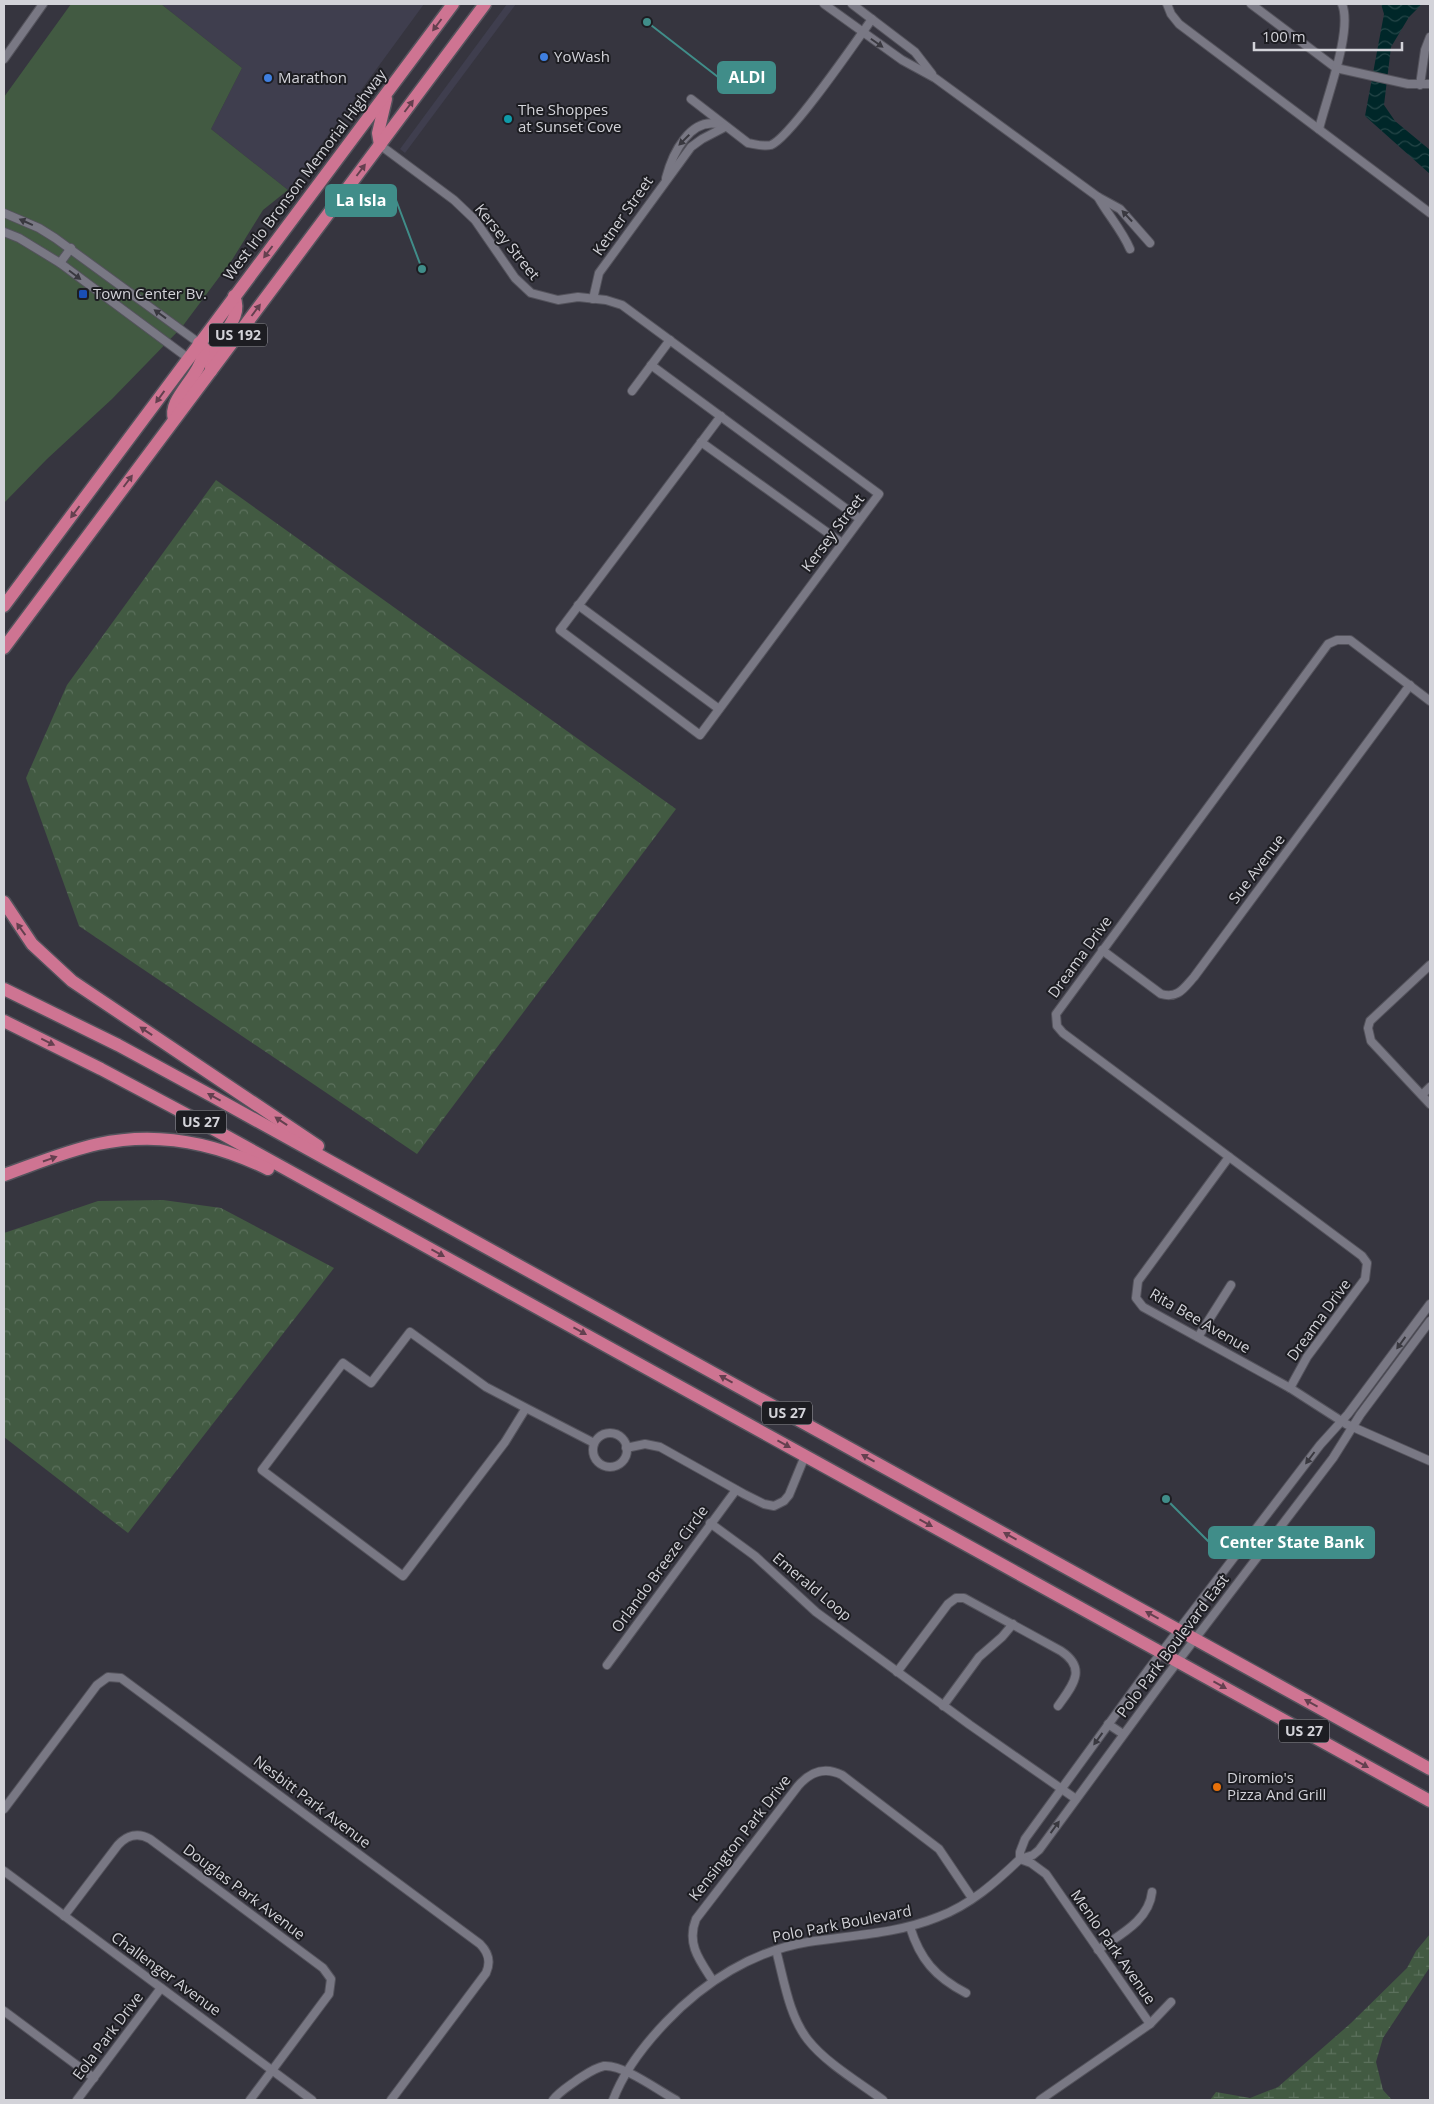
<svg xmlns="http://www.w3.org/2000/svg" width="1434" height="2104" viewBox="0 0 1434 2104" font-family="'Open Sans',sans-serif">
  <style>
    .built { fill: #3f3e4e }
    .green { fill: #425a42 }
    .forest { fill: url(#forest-crowns) }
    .wetland { fill: url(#wetland-marsh) }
    .water { fill: url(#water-waves) }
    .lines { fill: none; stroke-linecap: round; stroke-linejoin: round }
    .minor-casing { stroke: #54535c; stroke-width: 10 }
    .trunk-casing { stroke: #54535c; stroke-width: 15 }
    .minor { stroke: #797884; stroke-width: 8 }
    .trunk { stroke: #ce7492; stroke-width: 12 }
    .oneway { fill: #64404f }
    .oneway2 { fill: #39383f }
    .shop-dot { fill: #3f7fe0; stroke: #1d1d22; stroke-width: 2 }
    .culture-dot { fill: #0f9aa8; stroke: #1d1d22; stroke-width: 2 }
    .transit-dot { fill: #1a4fb4; stroke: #1d1d22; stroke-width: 2 }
    .food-dot { fill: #e8710a; stroke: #1d1d22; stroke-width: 2 }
    .labels { text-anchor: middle; stroke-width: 4; stroke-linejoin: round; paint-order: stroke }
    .shield { fill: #1d1d22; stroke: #9c9ca2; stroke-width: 1 }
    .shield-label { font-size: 14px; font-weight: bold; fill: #d3d3d9 }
    .poi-label { font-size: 15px; fill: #d3d3d9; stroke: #1d1d22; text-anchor: start }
    .street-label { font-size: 15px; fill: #d3d3d9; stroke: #1d1d22 }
    .leader { fill: none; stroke: #408d89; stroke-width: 2 }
    .callout-dot { fill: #408d89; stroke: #1d1d22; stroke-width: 2 }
    .callout { fill: #408d89; stroke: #408d89; stroke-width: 2 }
    .callout-label { font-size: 16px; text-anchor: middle; font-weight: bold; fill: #fff }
  </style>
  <defs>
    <pattern id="forest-crowns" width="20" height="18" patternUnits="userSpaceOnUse" patternTransform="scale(1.25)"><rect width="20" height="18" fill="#425a42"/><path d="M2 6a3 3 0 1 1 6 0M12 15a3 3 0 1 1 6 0" fill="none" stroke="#5c715d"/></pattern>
    <pattern id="wetland-marsh" width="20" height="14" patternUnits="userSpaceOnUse" patternTransform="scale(1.25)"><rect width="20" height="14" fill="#425a42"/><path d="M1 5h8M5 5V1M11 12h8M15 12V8" fill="none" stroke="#5c715d"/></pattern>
    <pattern id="water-waves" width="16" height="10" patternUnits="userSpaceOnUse" patternTransform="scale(1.25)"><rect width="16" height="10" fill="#002729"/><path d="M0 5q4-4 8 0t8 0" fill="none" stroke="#244547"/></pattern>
  </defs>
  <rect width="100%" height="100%" fill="#36353f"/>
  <g class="built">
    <path d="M161,4H424L288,190L211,129L242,68Z"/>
    <path d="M507,4H516L405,153L400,149Z"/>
  </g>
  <path class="green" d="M71,4H161L242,68L211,129L288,190L263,210L232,260L182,327L112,399L47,459L4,503V97Z"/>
  <g class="forest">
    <path d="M216,480L676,809L417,1154L79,926L26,778L67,685Z"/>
    <path d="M163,1200L221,1208L334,1268L128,1533L4,1437V1233L98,1201Z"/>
  </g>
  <path class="wetland" d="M1430,1934V1967L1383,2038L1376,2062L1383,2090L1392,2100H1210L1216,2092L1250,2098L1278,2087L1351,2023L1407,1968L1416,1951Z"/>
  <path class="water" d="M1381,4H1422L1409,17L1391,47L1384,105L1395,121L1430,150V174L1365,116L1384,14Z"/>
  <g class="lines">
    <defs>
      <g id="minor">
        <path d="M824,4L902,60L935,78L1098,197L1120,209L1150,243"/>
        <path d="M852,4L915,52L932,74"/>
        <path d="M1167,4L1171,14L1179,24L1430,213"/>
        <path d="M1251,4L1336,68L1408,84H1430"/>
        <path d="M4,59L43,4"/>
        <path d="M1420,85L1425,50L1430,37"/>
        <path d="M691,99L748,143C755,144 764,147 771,145C790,138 857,40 872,19"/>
        <path d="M1319,129C1326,99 1353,31 1342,4"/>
        <path d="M380,145L454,200L475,220L515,278L531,293L558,300L578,297L606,300L622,305L879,494L700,735L560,630L721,416"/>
        <path d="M666,178C672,155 690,115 721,125"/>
        <path d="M1098,197C1108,215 1122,230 1130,249"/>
        <path d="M4,213L39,228L55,238L199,343"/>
        <path d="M4,232L19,238L60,263L188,358"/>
        <path d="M60,263L71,248"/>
        <path d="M593,299L599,273L691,147L702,139L725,127"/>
        <path d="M651,365L860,519"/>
        <path d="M632,391L670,340"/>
        <path d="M701,442L842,543"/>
        <path d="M578,605L719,709"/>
        <path d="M1102,950L1161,994C1178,999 1184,988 1194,977L1410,685"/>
        <path d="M1430,965L1370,1021L1368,1028L1371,1041L1430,1104"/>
        <path d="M1422,1095L1430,1087"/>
        <path d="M1229,1157L1138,1281L1136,1298L1143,1307L1290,1388L1346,1424L1430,1461"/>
        <path d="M1198,1337L1231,1285"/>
        <path d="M1290,1388L1307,1357L1365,1279L1367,1263L1362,1256L1063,1033L1057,1026L1056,1014L1328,644L1337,640H1350L1430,701"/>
        <path d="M526,1408L486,1387L410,1332L371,1383L343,1363L262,1470L403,1576L505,1442L526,1408L594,1443"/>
        <circle cx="610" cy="1450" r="17"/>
        <path d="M626,1448L645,1444L660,1447L744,1494L764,1504L774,1506L784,1501L789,1495L805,1456"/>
        <path d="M710,1523L755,1556L816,1612L970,1725L1076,1799"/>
        <path d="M607,1665L736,1490"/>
        <path d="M897,1672L948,1604L956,1598H964L1061,1651C1088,1669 1072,1686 1058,1706"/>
        <path d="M943,1706L979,1657L1002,1637L1013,1624"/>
        <path d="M1108,1724L1123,1734"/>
        <path d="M4,1809L97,1685L108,1677L121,1678L480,1944C489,1953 491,1962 486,1973L391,2100"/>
        <path d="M1020,1859L1033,1855L1039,1850L1163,1681L1333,1458L1360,1415L1430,1321"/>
        <path d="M1020,1859L1031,1863L1046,1874L1150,2024"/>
        <path d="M4,1871L312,2100"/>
        <path d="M64,1916L118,1845C127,1835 138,1832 150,1839L323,1968L331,1979L329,1994L250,2100"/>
        <path d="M910,1927C920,1959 935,1977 966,1993"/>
        <path d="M776,1950C784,1980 789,2016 808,2040C826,2063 860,2083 883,2100"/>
        <path d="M1098,1950C1119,1935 1149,1921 1152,1892"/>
        <path d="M713,1981C700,1961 686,1944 696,1919L798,1786C810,1772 824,1766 842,1775L939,1849L972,1898"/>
        <path d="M4,2011L94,2078"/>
        <path d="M77,2100L161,1988"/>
        <path d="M553,2100C559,2092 569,2086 577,2080C585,2075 594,2068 604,2066C623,2064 659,2091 676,2100"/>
        <path d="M613,2100C624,2071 644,2045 666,2022C704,1982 753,1951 808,1942C852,1935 896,1934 938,1917C970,1905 996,1882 1020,1859V1852L1025,1839L1148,1670L1320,1445L1348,1414L1430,1304"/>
        <path d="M1040,2100L1150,2024L1171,2002"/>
      </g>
      <g id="trunk">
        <path d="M380,145L378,133L386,99"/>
        <path d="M211,371C211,363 211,355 215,348C224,330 243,317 234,296"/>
        <path d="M174,419C167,398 203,376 204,348L199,343"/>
        <path d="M4,606L453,4"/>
        <path d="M4,648L485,4"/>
        <path d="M4,902L32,944L72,981L318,1146"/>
        <path d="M4,989L118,1045L212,1096L1430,1769"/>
        <path d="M4,1021L101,1069L197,1120L1430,1801"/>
        <path d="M4,1175C35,1164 66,1151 98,1144C157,1131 215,1143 268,1169"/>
      </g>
    </defs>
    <use href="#minor" class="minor-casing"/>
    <use href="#trunk" class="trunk-casing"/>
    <use href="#minor" class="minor"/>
    <use href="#trunk" class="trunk"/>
  </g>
  <defs><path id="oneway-solid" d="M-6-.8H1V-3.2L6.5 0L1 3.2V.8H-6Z" transform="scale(1.25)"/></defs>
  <g class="oneway">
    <use href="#oneway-solid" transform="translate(437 25) rotate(127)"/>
    <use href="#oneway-solid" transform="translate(409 106) rotate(-53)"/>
    <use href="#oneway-solid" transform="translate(361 170) rotate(-53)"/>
    <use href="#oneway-solid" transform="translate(268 252) rotate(127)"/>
    <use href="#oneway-solid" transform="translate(256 310) rotate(-53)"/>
    <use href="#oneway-solid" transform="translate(160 397) rotate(126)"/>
    <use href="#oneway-solid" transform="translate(128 481) rotate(-53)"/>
    <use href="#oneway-solid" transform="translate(75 512) rotate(127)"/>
    <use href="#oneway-solid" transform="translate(21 929) rotate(-126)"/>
    <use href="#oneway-solid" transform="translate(146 1031) rotate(-146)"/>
    <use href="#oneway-solid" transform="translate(48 1042) rotate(26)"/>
    <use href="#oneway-solid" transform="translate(214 1097) rotate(-151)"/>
    <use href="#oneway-solid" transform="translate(281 1121) rotate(-146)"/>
    <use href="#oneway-solid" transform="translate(50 1159) rotate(-19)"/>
    <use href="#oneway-solid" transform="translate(438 1253) rotate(29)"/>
    <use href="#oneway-solid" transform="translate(580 1331) rotate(29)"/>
    <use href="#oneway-solid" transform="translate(726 1379) rotate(-151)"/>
    <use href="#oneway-solid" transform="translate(784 1444) rotate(29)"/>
    <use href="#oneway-solid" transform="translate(868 1458) rotate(-151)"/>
    <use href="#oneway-solid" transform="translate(926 1523) rotate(29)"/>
    <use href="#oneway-solid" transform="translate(1010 1536) rotate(-151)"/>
    <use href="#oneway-solid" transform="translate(1152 1615) rotate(-151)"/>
    <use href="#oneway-solid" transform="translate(1220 1685) rotate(29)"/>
    <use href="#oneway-solid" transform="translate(1311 1703) rotate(-151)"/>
    <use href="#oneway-solid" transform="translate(1362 1764) rotate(29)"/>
  </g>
  <g class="oneway2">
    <use href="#oneway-solid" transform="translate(877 43) rotate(35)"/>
    <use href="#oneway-solid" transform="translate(684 140) rotate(135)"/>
    <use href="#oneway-solid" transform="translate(1127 216) rotate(-133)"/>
    <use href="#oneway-solid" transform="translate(26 222) rotate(-156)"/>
    <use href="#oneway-solid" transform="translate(75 275) rotate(37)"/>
    <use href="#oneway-solid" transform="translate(160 314) rotate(-144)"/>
    <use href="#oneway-solid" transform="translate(1401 1343) rotate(126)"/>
    <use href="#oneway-solid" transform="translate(1310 1458) rotate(127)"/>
    <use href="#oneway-solid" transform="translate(1098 1739) rotate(126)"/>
    <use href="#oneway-solid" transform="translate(1055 1827) rotate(-54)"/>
  </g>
  <g class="shop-dot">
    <circle cx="544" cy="57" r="5"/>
    <circle cx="268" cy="78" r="5"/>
  </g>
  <circle class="culture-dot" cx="508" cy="119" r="5"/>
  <rect class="transit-dot" x="78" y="289" width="10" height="10" rx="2.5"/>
  <circle class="food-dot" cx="1217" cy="1787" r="5"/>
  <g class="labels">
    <g class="shield">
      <rect x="209" y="323.5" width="58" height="23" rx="4"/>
      <rect x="176" y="1110.5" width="50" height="23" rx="4"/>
      <rect x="762" y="1401.5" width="50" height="23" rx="4"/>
      <rect x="1279" y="1719.5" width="50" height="23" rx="4"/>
    </g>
    <g class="shield-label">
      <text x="238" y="340">US 192</text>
      <text x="201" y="1127">US 27</text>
      <text x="787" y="1418">US 27</text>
      <text x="1304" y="1736">US 27</text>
    </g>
    <g class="poi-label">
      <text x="554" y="62">YoWash</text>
      <text x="278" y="83">Marathon</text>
      <text x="518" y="115">The Shoppes<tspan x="518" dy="17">at Sunset Cove</tspan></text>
      <text x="93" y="299">Town Center Bv.</text>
      <text x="1227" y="1783">Diromio's<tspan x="1227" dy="17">Pizza And Grill</tspan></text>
    </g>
    <g class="street-label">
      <text transform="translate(305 175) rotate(-53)" y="5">West Irlo Bronson Memorial Highway</text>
      <text transform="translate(623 216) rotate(-55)" y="5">Ketner Street</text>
      <text transform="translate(507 242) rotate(51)" y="5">Kersey Street</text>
      <text transform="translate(833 533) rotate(-53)" y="5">Kersey Street</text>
      <text transform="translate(1257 869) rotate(-53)" y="5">Sue Avenue</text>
      <text transform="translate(1080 957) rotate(-54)" y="5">Dreama Drive</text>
      <text transform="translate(1319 1320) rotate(-54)" y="5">Dreama Drive</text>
      <text transform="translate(1200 1321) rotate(30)" y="5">Rita Bee Avenue</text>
      <text transform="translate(660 1569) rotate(-54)" y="5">Orlando Breeze Circle</text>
      <text transform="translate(812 1587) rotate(40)" y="5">Emerald Loop</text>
      <text transform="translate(1173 1646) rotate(-53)" y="5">Polo Park Boulevard East</text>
      <text transform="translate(312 1802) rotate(37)" y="5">Nesbitt Park Avenue</text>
      <text transform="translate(740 1838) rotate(-52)" y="5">Kensington Park Drive</text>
      <text transform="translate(244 1892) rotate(37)" y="5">Douglas Park Avenue</text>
      <text transform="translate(842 1924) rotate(-11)" y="5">Polo Park Boulevard</text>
      <text transform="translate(1113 1947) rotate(55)" y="5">Menlo Park Avenue</text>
      <text transform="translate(166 1974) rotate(36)" y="5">Challenger Avenue</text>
      <text transform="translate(108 2036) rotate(-53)" y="5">Eola Park Drive</text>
    </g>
  </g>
  <path class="leader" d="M647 22L718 77M422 269L396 200M1166 1499L1209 1542"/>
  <g class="callout-dot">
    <circle cx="647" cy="22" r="5"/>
    <circle cx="422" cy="269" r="5"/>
    <circle cx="1166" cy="1499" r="5"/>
  </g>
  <g class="callout">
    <rect x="718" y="62" width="57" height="31" rx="5"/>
    <rect x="326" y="185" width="70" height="31" rx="5"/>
    <rect x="1209" y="1527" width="165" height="31" rx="5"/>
  </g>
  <g class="callout-label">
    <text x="747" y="83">ALDI</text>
    <text x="361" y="206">La Isla</text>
    <text x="1292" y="1548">Center State Bank</text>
  </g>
  <rect width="1434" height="2104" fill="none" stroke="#d3d3d9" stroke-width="10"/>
  <path d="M1254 42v8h148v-8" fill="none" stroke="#d3d3d9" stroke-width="2.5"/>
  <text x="1262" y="42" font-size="15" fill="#d3d3d9" stroke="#1d1d22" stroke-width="4" paint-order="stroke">100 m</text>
</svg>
